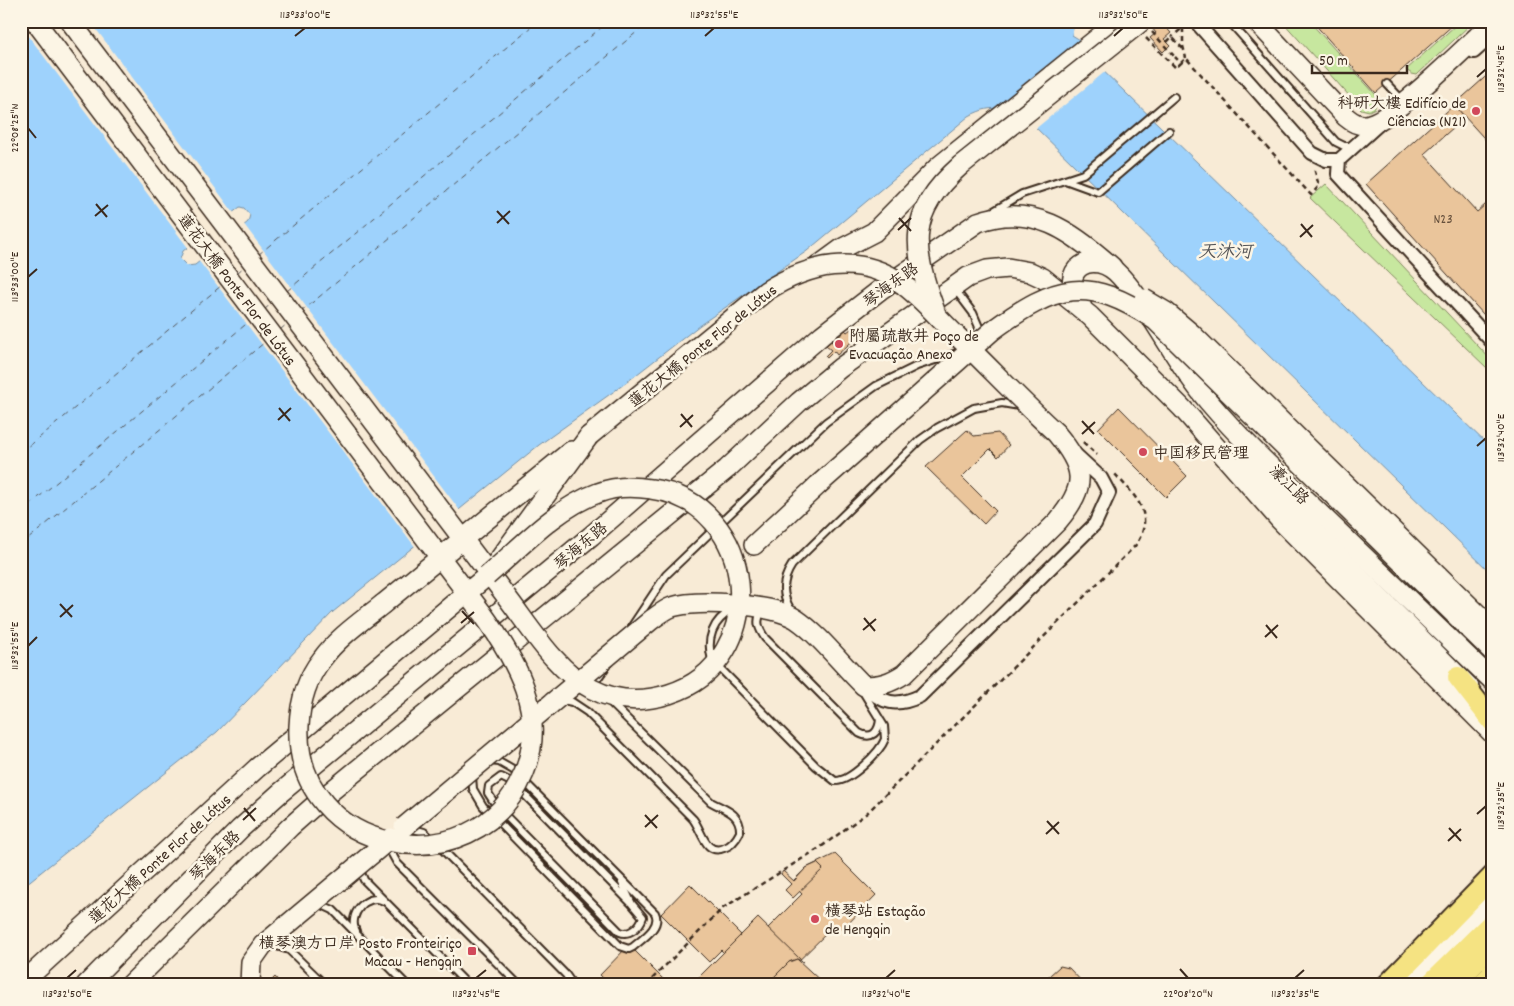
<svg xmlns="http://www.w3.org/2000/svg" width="1514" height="1006" viewBox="0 0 1514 1006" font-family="Dekko,'LXGW WenKai TC',sans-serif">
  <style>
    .green { fill: #c7e79f; stroke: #81885e }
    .water { fill: #9ed2fc; stroke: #768fa3; fill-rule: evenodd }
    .pier { fill: #f8ebd6 }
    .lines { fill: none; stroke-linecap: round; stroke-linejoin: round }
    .ferry { stroke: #545456; stroke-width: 1; stroke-dasharray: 6 5; stroke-linecap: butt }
    .building { fill: #eac59b; stroke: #3b2a1e }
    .service-casing { stroke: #3b2a1e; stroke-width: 10 }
    .minor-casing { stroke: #3b2a1e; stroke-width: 16 }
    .secondary-casing { stroke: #3b2a1e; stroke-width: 22 }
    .primary-casing { stroke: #3b2a1e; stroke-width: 24 }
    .path { stroke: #3b2a1e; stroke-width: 2.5; stroke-dasharray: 5 4; stroke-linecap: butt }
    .service { stroke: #fcf5e5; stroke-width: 6 }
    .minor { stroke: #fcf5e5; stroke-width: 12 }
    .secondary { stroke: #fcf5e5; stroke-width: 19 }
    .primary { stroke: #f5e382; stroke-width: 20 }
    .service-bridge-casing { stroke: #3b2a1e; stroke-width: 10; stroke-linecap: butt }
    .minor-bridge-casing { stroke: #3b2a1e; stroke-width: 16; stroke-linecap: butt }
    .secondary-bridge-casing { stroke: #3b2a1e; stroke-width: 22; stroke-linecap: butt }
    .path-bridge { stroke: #3b2a1e; stroke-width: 2.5; stroke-dasharray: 5 4; stroke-linecap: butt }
    .service-bridge { stroke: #fcf5e5; stroke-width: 6 }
    .minor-bridge { stroke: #fcf5e5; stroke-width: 12 }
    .secondary-bridge { stroke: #fcf5e5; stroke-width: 19 }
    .ticks { fill: none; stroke: #3b2a1e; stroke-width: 2 }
    .poi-dot { fill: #d1495b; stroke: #fcf5e5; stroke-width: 2 }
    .labels { text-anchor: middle; stroke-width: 5; stroke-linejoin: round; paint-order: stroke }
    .number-label { font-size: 14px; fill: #67513d }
    .poi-label { font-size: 16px; fill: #3b2a1e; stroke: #fcf5e5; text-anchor: start }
    .street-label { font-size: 16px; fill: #3b2a1e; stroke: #fcf5e5 }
    .water-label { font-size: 18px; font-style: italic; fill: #545456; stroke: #fcf5e5 }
    .neatline { fill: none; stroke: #3b2a1e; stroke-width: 2 }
    .ticks-label { font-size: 12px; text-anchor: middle; fill: #3b2a1e }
  </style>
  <rect width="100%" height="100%" fill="#f8ebd6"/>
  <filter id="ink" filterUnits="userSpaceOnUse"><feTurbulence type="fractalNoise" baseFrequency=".02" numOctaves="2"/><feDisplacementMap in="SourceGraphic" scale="10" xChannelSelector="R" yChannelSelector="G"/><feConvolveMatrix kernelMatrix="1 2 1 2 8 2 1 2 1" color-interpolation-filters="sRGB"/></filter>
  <g filter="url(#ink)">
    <g class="green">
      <path d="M1282,21H1309L1376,95L1375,108L1369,111L1361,109Z"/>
      <path d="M1455,21H1474L1417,75L1412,74L1406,70L1457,24Z"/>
      <path d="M1326,184L1493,362L1487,368L1310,198Z"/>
    </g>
    <path class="water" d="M21,21H1074L1072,35L1090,46L1091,59L1493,450V575L1031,123C1007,109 995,102 969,116L807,251L700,325L627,382L539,445L333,612L217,732L21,888ZM240,207L244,208L250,215L248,222L195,265L187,266L180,259L183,251Z"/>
    <g class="pier">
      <path d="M21,21H90L234,213L189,249L21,26Z"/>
      <path d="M1093,58L1106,71L1034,130L1020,118Z"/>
      <path d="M243,223L461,512L438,530L239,266L438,530L416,548L198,260Z"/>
    </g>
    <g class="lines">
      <g class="ferry">
        <path d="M258,255L538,21"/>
        <path d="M237,273L245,266"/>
        <path d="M287,291L609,21"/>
        <path d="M264,310L272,303"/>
        <path d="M301,312L650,21"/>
        <path d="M280,330L288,323"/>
        <path d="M21,453L222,285"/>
        <path d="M21,512L251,320"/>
        <path d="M21,545L265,342"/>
      </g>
    </g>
    <g class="building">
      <path d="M1160,21L1171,33L1164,39L1170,45L1163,52L1150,38L1156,33L1152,28Z"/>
      <path d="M1312,21H1452L1454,24L1376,93Z"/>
      <path d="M1493,70V148L1454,105Z"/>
      <path d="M1454,105L1465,117L1424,154L1477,212L1493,198V214L1485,221L1493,228V325L1366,184Z"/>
      <path d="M851,329L858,336L837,355L834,351L827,358L825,356L831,350L826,346L831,341L833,343L845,330L847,332Z"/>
      <path d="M1119,407L1187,476L1166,497L1098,429Z"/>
      <path d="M967,430L974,436L998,433L1009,445L998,457L990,449L962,477L996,511L984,524L926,467Z"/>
      <path d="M835,854L876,895L842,930L836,924L774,985H712L734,963L721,950L709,962L661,914L690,884L751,945L802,894L791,883L806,868Z"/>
      <path d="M817,863L823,869L793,898L785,890L791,884L781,874L783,871L794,881L806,868Z"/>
      <path d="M758,918L803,962L797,959L789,962L766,985H691Z"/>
      <path d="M629,945L669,985H610L600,975Z"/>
      <path d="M797,959L825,985H766L789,962Z"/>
      <path d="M1060,966L1069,968L1085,985H1039Z"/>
      <path d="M275,977L282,985H267Z"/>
    </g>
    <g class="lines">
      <defs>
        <g id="service">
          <path d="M1229,21L1336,142L1344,146H1352"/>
          <path d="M1387,84L1403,101"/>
          <path d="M1065,180L1098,192L1169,131"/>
          <path d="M992,212L1022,194L1083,174L1174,97"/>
          <path d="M954,288L973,313L979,327L976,337"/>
          <path d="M974,408L1002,403L1019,406"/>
          <path d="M632,626L666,575L826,422L876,386L917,366L960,352"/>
          <path d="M595,682L605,668"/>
          <path d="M472,776L473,789L483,806L620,946L629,949L633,947C642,939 662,927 655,913L513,770L499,762L489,761"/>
          <path d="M410,828L424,832L434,841L566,975L573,985"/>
          <path d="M391,843L392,854L397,863L519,985"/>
          <path d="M359,868L364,880L468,985"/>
          <path d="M622,883L632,904L643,917C640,926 630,936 620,932L497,807L488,793L489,786L501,777L513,783L632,904"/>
          <path d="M318,903L333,910L407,985"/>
          <path d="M356,931C347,915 367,892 384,901"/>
          <path d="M271,944L289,950L325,985"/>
          <path d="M218,985L224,983L234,985"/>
        </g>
        <g id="minor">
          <path d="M1195,21L1312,153L1326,160H1339"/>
          <path d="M1474,52L1493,35"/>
          <path d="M1380,123L1339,160L1338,174L1493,343"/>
        </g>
        <g id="secondary">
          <path d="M35,21L482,613"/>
          <path d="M70,21L506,596"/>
          <path d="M1256,21L1346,117C1353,123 1360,127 1370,124C1394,118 1456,56 1477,37L1488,26L1491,21"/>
          <path d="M817,267L843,248L874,232L938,167L1119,21"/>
          <path d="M1081,304C1055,271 1093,245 1121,277C1155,315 1175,362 1208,401C1241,440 1282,478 1319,513C1377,569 1435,625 1493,681"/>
          <path d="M1245,463L1469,687"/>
          <path d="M754,545L818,485"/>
          <path d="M383,604L571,451"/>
          <path d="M21,984L257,768L487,576L589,436"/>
          <path d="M86,985L240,829L280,793L591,536L822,335L880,290L978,222C1032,202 1073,232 1112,267"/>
          <path d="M130,985L290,827L324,797L727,469L799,402L840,368L968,277L987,270L1008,268L1030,272L1043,278L1090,316L1182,408L1280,520L1493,734"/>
          <path d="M1409,985L1493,903"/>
        </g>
        <g id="primary">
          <path d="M1458,677L1493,722"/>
          <path d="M1387,985L1493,876"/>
          <path d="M1429,985L1493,922"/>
          <path d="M1453,985L1493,945"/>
          <path d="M1481,985L1493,973"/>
        </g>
      </defs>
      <use href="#service" class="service-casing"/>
      <use href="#minor" class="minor-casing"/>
      <use href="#secondary" class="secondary-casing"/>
      <use href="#primary" class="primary-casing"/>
      <g class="path">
        <path d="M1183,28V46L1186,58"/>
        <path d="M1167,29L1174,23L1180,30L1172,37"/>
        <path d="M1146,38L1176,68L1181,63L1175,57"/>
        <path d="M1167,42L1172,37L1184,50"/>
        <path d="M1181,63L1186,58L1311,195L1319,186L1314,168"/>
        <path d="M1489,143L1493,140"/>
        <path d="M1083,442L1097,455"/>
        <path d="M646,985L723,908L821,847L867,813L1135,546C1157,514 1135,496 1113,472"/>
      </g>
      <use href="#service" class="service"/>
      <use href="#minor" class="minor"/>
      <use href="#secondary" class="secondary"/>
      <use href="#primary" class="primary"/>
      <defs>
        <g id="service-bridge">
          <path d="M733,610C712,620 706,640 712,660L816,766L835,781C850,782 880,752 885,739L884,726L860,687"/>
          <path d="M791,610C781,595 782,580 792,565L920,440L937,428L974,408"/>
          <path d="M762,611C755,621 759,629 765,638L859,733C872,740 879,732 880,719"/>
          <path d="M563,700L572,702L587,712L693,819C702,830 705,856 724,848C731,846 737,838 740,832C741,813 725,810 711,802L609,701"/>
        </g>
        <path id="minor-bridge" d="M864,686C882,704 897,707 920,696L1095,524L1109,493L1101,478L1074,453"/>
        <g id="secondary-bridge">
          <path d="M1144,299L1166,312L1192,334L1493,629"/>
          <path d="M935,311C912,246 906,214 961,165L1142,21"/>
          <path d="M818,485L993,330C1056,284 1087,275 1155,320L1493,652"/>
          <path d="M487,576C521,547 556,508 598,493C615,486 633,486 651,489C758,502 773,662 669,694C644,702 617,702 592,689C556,671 530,627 506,596"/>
          <path d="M383,604C362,621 338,637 322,659C307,678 300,703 299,726C293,854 475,891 524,773C548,714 516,660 482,613"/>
          <path d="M404,827L650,621C657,616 664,610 672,607C697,599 774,604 796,619C821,636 841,664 864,686C880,686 890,683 904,674L1058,521C1088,485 1085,468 1056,433C1022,402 991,369 958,337C939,319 922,298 901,283C858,252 807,265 766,291L589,436"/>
          <path d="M250,985L251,962L263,945L391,838"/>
        </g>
      </defs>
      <use href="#service-bridge" class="service-bridge-casing"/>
      <use href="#minor-bridge" class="minor-bridge-casing"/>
      <use href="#secondary-bridge" class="secondary-bridge-casing"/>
      <path class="path-bridge" d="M1152,32L1175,57"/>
      <use href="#service-bridge" class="service-bridge"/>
      <use href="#minor-bridge" class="minor-bridge"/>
      <use href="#secondary-bridge" class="secondary-bridge"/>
    </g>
  </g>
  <path class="ticks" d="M295,36L305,28M705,36L714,28M1114,36L1123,28M1477,77L1486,69M28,128L36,138M96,204L107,217M497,211L509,224M95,216L108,205M899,218L911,231M497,223L510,211M1301,224L1312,237M898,230L911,218M1300,237L1313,225M28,277L37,269M279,408L290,421M681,414L692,427M278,420L291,408M1082,421L1094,434M680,427L693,415M1082,434L1095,422M1477,446L1486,438M60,604L72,617M462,611L474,624M60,617L73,605M864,618L875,631M461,623L474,612M1266,625L1277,638M863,630L876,619M1265,637L1278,625M28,646L37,637M244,808L255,821M1477,814L1486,806M645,815L657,828M243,820L256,808M1047,821L1059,834M645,827L658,815M1449,828L1461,841M1046,834L1059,822M1448,841L1461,829M1180,969L1188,978M67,978L76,970M476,978L486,970M886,978L895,970M1295,978L1304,970"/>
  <g class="poi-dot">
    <circle cx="1476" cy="111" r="5"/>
    <circle cx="839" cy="344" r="5"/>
    <circle cx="1143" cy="452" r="5"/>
    <circle cx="815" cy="919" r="5"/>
    <rect x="467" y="946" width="10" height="10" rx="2.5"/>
  </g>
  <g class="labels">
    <g class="number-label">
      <text x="1443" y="223">N23</text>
    </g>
    <g class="poi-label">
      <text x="1466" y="108" text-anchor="end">科研大樓 Edifício de<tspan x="1466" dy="18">Ciências (N21)</tspan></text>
      <text x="849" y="341">附屬疏散井 Poço de<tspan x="849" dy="18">Evacuação Anexo</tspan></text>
      <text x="1153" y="458">中国移民管理</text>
      <text x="825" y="916">橫琴站 Estação<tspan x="825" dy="18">de Hengqin</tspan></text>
      <text x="462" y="948" text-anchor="end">橫琴澳方口岸 Posto Fronteiriço<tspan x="462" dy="18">Macau - Hengqin</tspan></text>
    </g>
    <g class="street-label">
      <text transform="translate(890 284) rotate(-36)" y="6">琴海东路</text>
      <text transform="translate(238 289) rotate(53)" y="6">蓮花大橋 Ponte Flor de Lótus</text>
      <text transform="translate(702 345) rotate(-39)" y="6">蓮花大橋 Ponte Flor de Lótus</text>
      <text transform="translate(1290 484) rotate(45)" y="6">濠江路</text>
      <text transform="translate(580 545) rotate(-40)" y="6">琴海东路</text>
      <text transform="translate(214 855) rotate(-45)" y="6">琴海东路</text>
      <text transform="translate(159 858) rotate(-42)" y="6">蓮花大橋 Ponte Flor de Lótus</text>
    </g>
    <g class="water-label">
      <text x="1225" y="257">天沐河</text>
    </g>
  </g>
  <rect width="1514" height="1006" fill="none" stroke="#fcf5e5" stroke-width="55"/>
  <path d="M1312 65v8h95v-8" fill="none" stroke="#3b2a1e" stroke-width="2.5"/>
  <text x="1319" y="65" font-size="15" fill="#3b2a1e" stroke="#fcf5e5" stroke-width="4" paint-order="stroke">50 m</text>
  <rect x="28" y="28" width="1458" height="950" class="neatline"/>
  <g class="ticks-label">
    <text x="305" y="18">113°33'00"E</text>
    <text x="714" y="18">113°32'55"E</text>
    <text x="1123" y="18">113°32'50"E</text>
    <text transform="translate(1500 69) rotate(-90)" y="4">113°32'45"E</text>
    <text transform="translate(14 128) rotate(-90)" y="4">22°08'25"N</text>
    <text transform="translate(14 277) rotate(-90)" y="4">113°33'00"E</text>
    <text transform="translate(1500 438) rotate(-90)" y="4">113°32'40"E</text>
    <text transform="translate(14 646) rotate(-90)" y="4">113°32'55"E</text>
    <text transform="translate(1500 806) rotate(-90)" y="4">113°32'35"E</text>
    <text x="67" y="997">113°32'50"E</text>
    <text x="476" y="997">113°32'45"E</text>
    <text x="886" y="997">113°32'40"E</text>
    <text x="1188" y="997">22°08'20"N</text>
    <text x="1295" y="997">113°32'35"E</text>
  </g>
</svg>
